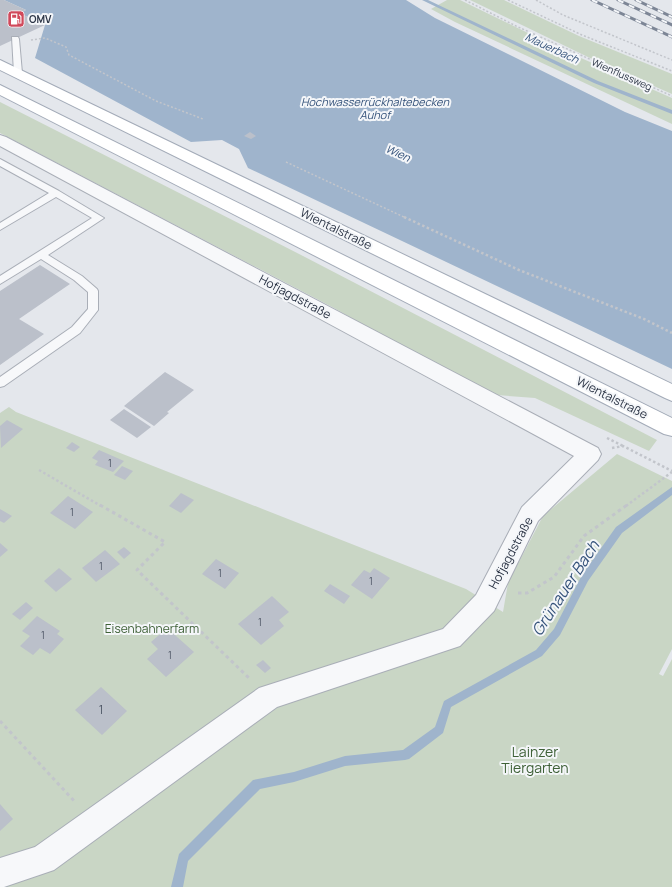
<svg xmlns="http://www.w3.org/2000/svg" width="672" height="887" viewBox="0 0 672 887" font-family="Manrope,sans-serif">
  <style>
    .green { fill: #c9d6c5 }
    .water { fill: #9fb4cc }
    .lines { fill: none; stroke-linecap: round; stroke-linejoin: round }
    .stream { fill: #9fb4cc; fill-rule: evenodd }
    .building { fill: #bbc0ca }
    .lane-casing { stroke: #a9aeb7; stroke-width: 2 }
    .street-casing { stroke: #a9aeb7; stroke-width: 2 }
    .primary-casing { stroke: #a3abb8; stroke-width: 2 }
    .path-far2 { stroke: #c2c5cb; stroke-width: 1.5; stroke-dasharray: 2 2; stroke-linecap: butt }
    .path-far1 { stroke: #c2c5cb; stroke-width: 2.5; stroke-dasharray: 2.5 2.5; stroke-linecap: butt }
    .path { stroke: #c2c5cb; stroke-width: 3; stroke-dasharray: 3.5 3.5; stroke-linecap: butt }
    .lane { fill: #f7f8fa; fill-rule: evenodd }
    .street { fill: #f7f8fa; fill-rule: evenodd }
    .primary { fill: #fff; fill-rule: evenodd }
    .rail-casing { stroke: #7d8696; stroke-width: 3 }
    .rail { stroke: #f4f6f9; stroke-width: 2; stroke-dasharray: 6; stroke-linecap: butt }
    .labels { text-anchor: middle; stroke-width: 4; stroke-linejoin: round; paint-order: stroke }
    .far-poi-label { font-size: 10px; font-weight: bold; fill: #2b3445; stroke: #f4f6f9; text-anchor: start }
    .far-street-label { font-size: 10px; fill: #2b3445; stroke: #f4f6f9 }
    .number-label { font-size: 10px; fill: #4f5766 }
    .far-water-label { font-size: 11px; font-style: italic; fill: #34527a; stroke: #f4f6f9 }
    .street-label { font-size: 12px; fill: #2b3445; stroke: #f4f6f9 }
    .park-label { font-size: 12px; fill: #3f6138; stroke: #f4f6f9 }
    .near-number-label { font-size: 12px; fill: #4f5766 }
    .near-park-label { font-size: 14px; fill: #3f6138; stroke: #f4f6f9 }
    .near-water-label { font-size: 16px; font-style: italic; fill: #34527a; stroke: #f4f6f9 }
  </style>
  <rect width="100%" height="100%" fill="#e4e7ec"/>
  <g class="green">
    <path d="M447,0H460L565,51L672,98V124L455,22L431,9Z"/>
    <path d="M470,0H504L579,36L672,74V94L590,58Z"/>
    <path d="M0,102L303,256L657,440L649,451L535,398L484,394L334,308L0,133Z"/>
    <path d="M9,407L16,412L466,589L503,612L508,583L543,516L617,454L672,481V649L659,674L663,676L672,659V887H0V413Z"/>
  </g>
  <path class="water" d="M4,0H406L435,18L625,112L672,131V369L248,168L239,149L222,140L191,142L35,58L45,25L19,13L26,10Z"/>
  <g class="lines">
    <g class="stream">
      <path d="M422,0H428L598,81L672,110V114L594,83Z"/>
      <path d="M672,487V495L622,533L588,581L560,635L542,656L451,707L443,733L409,759L405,760L345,766L294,782L260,789L188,861L183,887H171L179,854L253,780L294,772L345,756L403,750L435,727L444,701L536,650L554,629L582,575L616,527Z"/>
    </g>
  </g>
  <g class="building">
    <path d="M0,0H4L26,10L19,13L45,25L0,46Z"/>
    <path d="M250,132L256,136L251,139L244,136Z"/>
    <path d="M40,265L70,284L19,319L44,334L0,365V291Z"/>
    <path d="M165,372L194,390L167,412L169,413L154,426L124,406Z"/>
    <path d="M124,409L151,427L137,438L110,420Z"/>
    <path d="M7,420L23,429L1,448L0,426Z"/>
    <path d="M72,442L80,447L74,452L66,448Z"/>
    <path d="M99,450L124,461L113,472L95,465L98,461L92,458Z"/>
    <path d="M122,466L133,471L125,480L114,475Z"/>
    <path d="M181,493L194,500L181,513L169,506Z"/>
    <path d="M68,496L93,512L75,529L50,513Z"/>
    <path d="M0,509L12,516L4,523L0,521Z"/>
    <path d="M0,543L8,550L0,557Z"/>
    <path d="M124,547L131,553L124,559L117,552Z"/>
    <path d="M105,550L120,564L96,582L82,568Z"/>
    <path d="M216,559L239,573L225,589L202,574Z"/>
    <path d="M59,568L72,579L56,592L44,581Z"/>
    <path d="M374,568L390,578L372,599L351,585L364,570L370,573Z"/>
    <path d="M330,584L350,596L344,604L324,591Z"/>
    <path d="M272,596L289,612L279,620L284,626L261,645L238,624Z"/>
    <path d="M26,602L33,608L20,620L12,614Z"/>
    <path d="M37,616L60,631L57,634L64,639L50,654L40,648L33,655L20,646L30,636L22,631Z"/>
    <path d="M167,628L194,652L166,677L147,659L158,649L151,642Z"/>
    <path d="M263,660L271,668L265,673L256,665Z"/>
    <path d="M101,687L127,711L102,735L75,710Z"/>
    <path d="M0,804L13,819L0,831Z"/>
  </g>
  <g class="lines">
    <defs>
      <g id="lane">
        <path d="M12,37H18L19,39L22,73L18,75L14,73Z"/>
        <path d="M0,159L59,191L104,218L48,255L82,276L97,289L98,291V310L80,333L4,386L0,387V377L72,327L88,309V292L74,280L41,259L0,284V276L92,218L56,197L0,230V223L49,193L0,166Z"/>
      </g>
      <path id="street" d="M0,135L6,137L598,448L601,454L598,460L538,521L494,611L460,646L277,707L54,870L4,887H0V858L35,847L259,688L443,629L476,595L522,507L574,456L0,146Z"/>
      <g id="primary">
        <path d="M0,60L672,384V401L665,398L0,70Z"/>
        <path d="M0,85L672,418V436L664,434L0,95Z"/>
      </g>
    </defs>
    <use href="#lane" class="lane-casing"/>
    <use href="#street" class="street-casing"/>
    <use href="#primary" class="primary-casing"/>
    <g class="path-far2">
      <path d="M465,0L516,26L672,96"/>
      <path d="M508,0L582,35L672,71"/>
      <path d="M536,0L563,15L672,60"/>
      <path d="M31,40L45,38L66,47L69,55L156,101L203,119"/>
      <path d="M286,162L406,218"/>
    </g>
    <g class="path-far1">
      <path d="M404,217L519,270L644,319L672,333"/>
      <path d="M607,438L623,446"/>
      <path d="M612,448L623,446L672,471"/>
      <path d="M39,470L101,506"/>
      <path d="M626,506L672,472"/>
    </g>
    <g class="path">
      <path d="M100,505L165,542L137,570L250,679"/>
      <path d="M518,593H527L554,577L584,536L627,505"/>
      <path d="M0,721L76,803"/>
    </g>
    <use href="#lane" class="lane"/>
    <use href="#street" class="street"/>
    <use href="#primary" class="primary"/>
    <defs>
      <g id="rail">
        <path d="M592,0L672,37"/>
        <path d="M618,0L672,25"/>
        <path d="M636,0L672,17"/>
      </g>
    </defs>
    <use href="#rail" class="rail-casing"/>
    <use href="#rail" class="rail"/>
  </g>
  <defs>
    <symbol id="fuel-square" viewBox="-11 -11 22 22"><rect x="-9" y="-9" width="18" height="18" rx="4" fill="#d1495b" stroke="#f4f6f9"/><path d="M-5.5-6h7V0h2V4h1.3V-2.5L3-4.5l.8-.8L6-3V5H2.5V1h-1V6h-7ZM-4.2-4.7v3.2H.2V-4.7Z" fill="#fff"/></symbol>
  </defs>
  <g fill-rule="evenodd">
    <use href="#fuel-square" x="6" y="9" width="20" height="20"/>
  </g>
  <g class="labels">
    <g class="far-poi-label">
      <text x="29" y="23">OMV</text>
    </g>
    <g class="far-street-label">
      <text transform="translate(622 74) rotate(24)" y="4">Wienflussweg</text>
    </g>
    <g class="number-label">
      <text x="110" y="467">1</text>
      <text x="72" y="516">1</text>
      <text x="101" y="570">1</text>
      <text x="220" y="577">1</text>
      <text x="371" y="585">1</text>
      <text x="260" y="626">1</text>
      <text x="43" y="639">1</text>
      <text x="170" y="659">1</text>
    </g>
    <g class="far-water-label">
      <text transform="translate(552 48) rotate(25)" y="4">Mauerbach</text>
      <text x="375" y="106">Hochwasserrückhaltebecken<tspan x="375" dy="13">Auhof</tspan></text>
      <text transform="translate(398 153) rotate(24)" y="4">Wien</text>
    </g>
    <g class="street-label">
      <text transform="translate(336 229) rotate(26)" y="4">Wientalstraße</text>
      <text transform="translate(295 297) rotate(28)" y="4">Hofjagdstraße</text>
      <text transform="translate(612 398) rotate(27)" y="4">Wientalstraße</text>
      <text transform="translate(511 553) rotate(-62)" y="4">Hofjagdstraße</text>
    </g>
    <g class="park-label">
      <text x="152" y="633">Eisenbahnerfarm</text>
    </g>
    <g class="near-number-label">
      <text x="101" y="714">1</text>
    </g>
    <g class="near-park-label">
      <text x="535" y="757">Lainzer<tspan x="535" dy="16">Tiergarten</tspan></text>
    </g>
    <g class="near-water-label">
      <text transform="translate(565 588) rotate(-57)" y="6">Grünauer Bach</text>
    </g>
  </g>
</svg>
